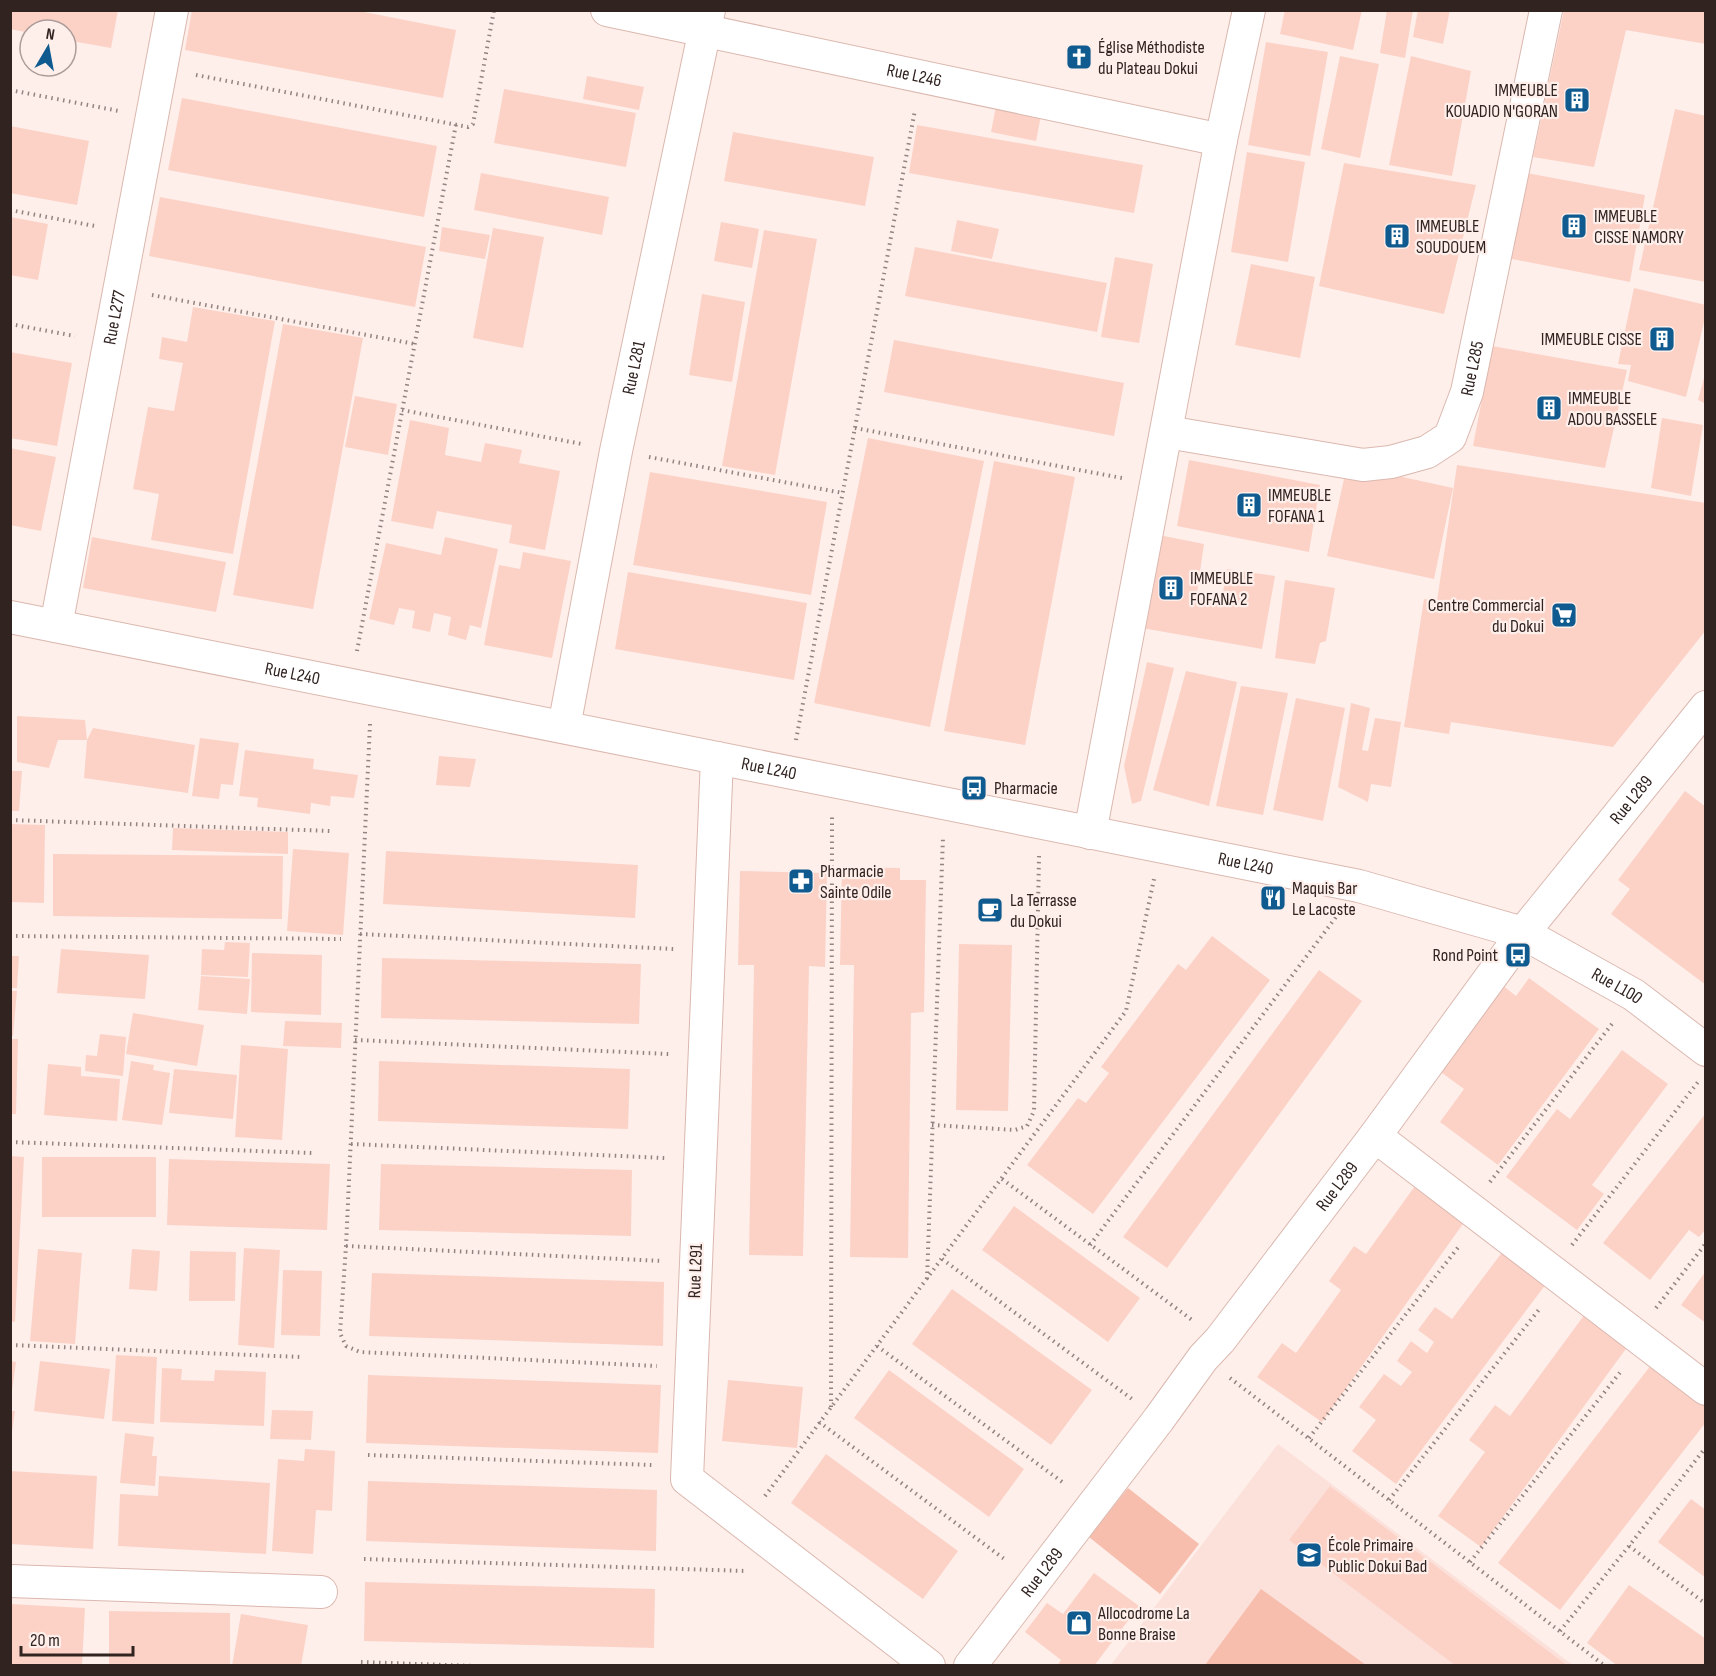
<svg xmlns="http://www.w3.org/2000/svg" width="1716" height="1676" viewBox="0 0 1716 1676" font-family="'Sofia Sans Condensed',sans-serif">
  <style>
    .built { fill: #fce1da }
    .green { fill: #f7bdad }
    .building { fill: #fcd2c7 }
    .lines { fill: none; stroke-linecap: round; stroke-linejoin: round }
    .minor-casing { stroke: #dbb8af; stroke-width: 34 }
    .path { stroke: #928481; stroke-width: 4; stroke-dasharray: 1.5 4.5; stroke-linecap: butt }
    .minor { stroke: #fff; stroke-width: 32 }
    .labels { text-anchor: middle; stroke-width: 4.5; stroke-linejoin: round; paint-order: stroke }
    .poi-label { font-size: 18px; fill: #302320; stroke: #feefeb; text-anchor: start }
    .street-label { font-size: 18px; fill: #302320; stroke: #feefeb }
  </style>
  <rect width="100%" height="100%" fill="#feefeb"/>
  <path class="built" d="M1278,1444L1573,1665L1110,1666Z"/>
  <g class="green">
    <path d="M1128,1488L1199,1544L1160,1594L1089,1537Z"/>
    <path d="M1261,1589L1366,1665H1205Z"/>
  </g>
  <g class="building">
    <path d="M10,10H118L111,48L66,40V30H30V33L10,29Z"/>
    <path d="M192,10H354L456,30L443,98L185,50Z"/>
    <path d="M1285,10H1362L1353,50L1280,34Z"/>
    <path d="M1387,10H1413L1405,58L1380,53Z"/>
    <path d="M1418,10H1450L1443,44L1413,37Z"/>
    <path d="M1564,10H1706V44L1626,30L1594,167L1533,157Z"/>
    <path d="M1266,42L1328,52L1310,156L1248,145Z"/>
    <path d="M1340,56L1379,64L1360,158L1321,149Z"/>
    <path d="M1411,56L1471,71L1452,176L1389,165Z"/>
    <path d="M587,76L644,87L639,110L583,99Z"/>
    <path d="M504,89L636,113L626,167L494,143Z"/>
    <path d="M182,98L437,146L424,217L168,170Z"/>
    <path d="M997,101L1042,110L1036,141L991,132Z"/>
    <path d="M1675,109L1706,116V282L1639,270Z"/>
    <path d="M917,125L1143,165L1134,213L909,173Z"/>
    <path d="M10,126L89,141L77,205L10,193Z"/>
    <path d="M733,132L874,157L865,206L724,181Z"/>
    <path d="M1247,152L1305,162L1288,262L1231,252Z"/>
    <path d="M1344,163L1476,185L1444,314L1319,286Z"/>
    <path d="M1521,172L1645,195L1630,282L1502,257Z"/>
    <path d="M481,173L609,197L602,235L474,210Z"/>
    <path d="M160,197L426,247L415,307L149,256Z"/>
    <path d="M10,217L48,224L38,280L10,275Z"/>
    <path d="M957,220L999,229L992,259L951,251Z"/>
    <path d="M721,222L759,229L752,268L714,261Z"/>
    <path d="M442,227L490,235L485,259L439,251Z"/>
    <path d="M493,228L544,237L523,348L473,338Z"/>
    <path d="M764,230L817,239L775,475L722,466Z"/>
    <path d="M915,247L1107,283L1097,332L905,296Z"/>
    <path d="M1115,257L1153,264L1139,343L1101,337Z"/>
    <path d="M1251,264L1315,277L1300,358L1235,345Z"/>
    <path d="M1634,288L1706,305V314L1686,397L1628,381L1631,365L1618,364Z"/>
    <path d="M702,294L745,302L732,382L689,375Z"/>
    <path d="M193,307L275,321L233,554L151,540L159,494L133,489L148,407L174,411L183,363L159,359L162,337L187,342Z"/>
    <path d="M283,324L363,338L313,609L233,595Z"/>
    <path d="M894,340L1124,383L1114,436L884,392Z"/>
    <path d="M1492,346L1627,370L1605,468L1473,446Z"/>
    <path d="M10,352L72,363L57,446L10,438Z"/>
    <path d="M1705,374H1706V404L1698,400Z"/>
    <path d="M355,396L397,404L388,455L345,447Z"/>
    <path d="M1662,418L1703,425L1691,496L1651,488Z"/>
    <path d="M410,420L449,428L445,455L481,462L485,443L522,450L519,463L560,471L545,550L509,543L512,525L437,511L433,529L391,521Z"/>
    <path d="M868,438L984,461L930,727L814,703Z"/>
    <path d="M10,448L56,457L41,531L10,525Z"/>
    <path d="M1189,460L1320,485L1309,552L1177,526Z"/>
    <path d="M994,461L1075,477L1025,745L944,731Z"/>
    <path d="M1347,465L1453,488L1434,579L1327,556Z"/>
    <path d="M1457,465L1706,503V630L1613,747L1451,722L1449,734L1404,727L1424,599L1437,601Z"/>
    <path d="M650,472L827,502L811,595L633,565Z"/>
    <path d="M1154,534L1204,544L1196,600L1221,603L1227,569L1275,576L1262,649L1136,627Z"/>
    <path d="M92,537L226,562L216,612L83,588Z"/>
    <path d="M445,537L498,549L481,628L470,625L466,640L448,635L451,617L434,613L430,632L412,628L415,611L399,608L394,625L369,619L386,543L441,555Z"/>
    <path d="M523,552L571,561L552,658L484,645L499,565L520,569Z"/>
    <path d="M628,572L807,603L794,680L615,649Z"/>
    <path d="M1285,580L1335,588L1326,641L1320,643L1315,664L1275,658Z"/>
    <path d="M1147,662L1174,668L1141,801L1132,804L1124,766Z"/>
    <path d="M1186,671L1237,682L1209,806L1153,790Z"/>
    <path d="M1241,686L1288,693L1263,815L1216,806Z"/>
    <path d="M1296,698L1345,708L1323,821L1273,810Z"/>
    <path d="M1351,703L1370,708L1362,750L1368,751L1375,718L1401,722L1391,787L1371,784L1368,802L1338,787Z"/>
    <path d="M17,716L85,720L87,740H58L49,768L17,762Z"/>
    <path d="M93,728L195,745L188,793L84,778L87,740Z"/>
    <path d="M200,738L239,743L233,785L221,784L219,799L192,796Z"/>
    <path d="M245,750L314,759L313,769L358,775L354,798L331,796L330,806L311,803L310,814L257,807L258,798L239,796Z"/>
    <path d="M439,756L476,759L470,787L436,785Z"/>
    <path d="M10,771H22L19,811H10Z"/>
    <path d="M1685,791L1706,807V985L1611,914L1630,889L1618,880Z"/>
    <path d="M10,824L45,825L44,903L10,902Z"/>
    <path d="M173,828L288,832V854L172,850Z"/>
    <path d="M293,849L349,853L343,935L287,931Z"/>
    <path d="M386,851L638,865L635,918L383,904Z"/>
    <path d="M53,854L283,856L282,919L53,916Z"/>
    <path d="M842,867L900,868V880H926L924,1012L911,1013L908,1258L850,1257L854,965H840Z"/>
    <path d="M740,871L827,873L825,967L809,966L803,1256L749,1255L754,965H738Z"/>
    <path d="M1212,936L1270,980L1093,1214L1027,1165L1078,1098L1086,1103L1109,1073L1101,1067L1178,964L1186,970Z"/>
    <path d="M225,942L250,943L248,977L201,975L202,949L224,950Z"/>
    <path d="M959,944L1012,945L1008,1111L956,1110Z"/>
    <path d="M61,949L149,955L145,999L57,993Z"/>
    <path d="M252,953L322,955L321,1015L251,1012Z"/>
    <path d="M10,956H19L17,988H10Z"/>
    <path d="M382,958L641,964L639,1024L381,1018Z"/>
    <path d="M1319,970L1362,1001L1167,1268L1123,1237Z"/>
    <path d="M201,976L250,979L247,1014L198,1010Z"/>
    <path d="M1529,978L1599,1029L1498,1165L1440,1122L1464,1089L1438,1070L1501,984L1516,996Z"/>
    <path d="M10,991H17L13,1036H10Z"/>
    <path d="M133,1013L204,1025L197,1066L126,1054Z"/>
    <path d="M285,1021L342,1023L341,1048L283,1046Z"/>
    <path d="M100,1034L126,1037L123,1076L85,1071L86,1055L97,1056Z"/>
    <path d="M10,1039H18L16,1114H10Z"/>
    <path d="M241,1045L288,1049L282,1140L235,1137Z"/>
    <path d="M1622,1050L1668,1084L1592,1185L1604,1194L1577,1230L1506,1177L1557,1109L1570,1119Z"/>
    <path d="M131,1061L154,1065L153,1070L170,1073L162,1125L122,1120Z"/>
    <path d="M379,1061L630,1069L628,1129L378,1121Z"/>
    <path d="M48,1064L81,1067V1076L120,1079L117,1121L44,1115Z"/>
    <path d="M174,1069L237,1075L233,1119L169,1113Z"/>
    <path d="M1706,1113V1229L1699,1237L1689,1230L1650,1280L1603,1243Z"/>
    <path d="M10,1156L24,1157L15,1322L10,1321Z"/>
    <rect x="42" y="1157" width="114" height="60"/>
    <path d="M169,1159L330,1164L327,1230L167,1225Z"/>
    <path d="M381,1164L632,1170L631,1236L379,1230Z"/>
    <path d="M1415,1186L1465,1221L1322,1422L1257,1377L1282,1343L1296,1353L1341,1290L1329,1281L1354,1246L1366,1254Z"/>
    <path d="M1014,1206L1140,1298L1108,1342L982,1250Z"/>
    <path d="M244,1248L280,1250L274,1348L238,1345Z"/>
    <path d="M38,1249L82,1253L75,1344L30,1341Z"/>
    <path d="M132,1249L160,1251L157,1291L129,1289Z"/>
    <path d="M190,1251L236,1252L235,1301H189Z"/>
    <path d="M1503,1251L1546,1284L1396,1484L1352,1451L1376,1420L1359,1407L1384,1374L1401,1386L1412,1372L1397,1361L1411,1341L1427,1353L1434,1342L1418,1330L1435,1307L1452,1319Z"/>
    <path d="M283,1270L322,1271L320,1336L281,1335Z"/>
    <path d="M1706,1271V1323L1681,1305Z"/>
    <path d="M372,1273L664,1282L663,1346L369,1336Z"/>
    <path d="M952,1289L1092,1390L1051,1445L912,1344Z"/>
    <path d="M1585,1314L1628,1346L1481,1547L1438,1516L1485,1452L1469,1440L1495,1405L1510,1416Z"/>
    <path d="M116,1355L157,1357L154,1424L112,1421Z"/>
    <path d="M10,1361L16,1362L12,1391H10Z"/>
    <path d="M40,1361L110,1369L104,1419L34,1411Z"/>
    <path d="M1651,1365L1706,1407V1422L1560,1610L1498,1563Z"/>
    <path d="M162,1368L182,1369L181,1380L214,1381L215,1370L266,1372L264,1426L160,1422Z"/>
    <path d="M889,1370L1024,1469L989,1517L854,1418Z"/>
    <path d="M368,1375L661,1385L658,1453L366,1443Z"/>
    <path d="M728,1380L803,1387L797,1448L722,1441Z"/>
    <path d="M272,1410L313,1411L311,1440L270,1439Z"/>
    <path d="M10,1411H15L12,1432H10Z"/>
    <path d="M125,1433L154,1437L152,1456H157L155,1486L120,1483Z"/>
    <path d="M305,1449L335,1451L332,1511L316,1510L313,1554L272,1551L278,1459L304,1461Z"/>
    <path d="M826,1454L958,1551L923,1599L791,1503Z"/>
    <path d="M10,1471L97,1476L93,1549L10,1544Z"/>
    <path d="M159,1476L270,1483L266,1554L118,1546L120,1494L158,1496Z"/>
    <path d="M368,1481L657,1490L656,1551L366,1541Z"/>
    <path d="M1330,1486L1568,1666H1456L1289,1540Z"/>
    <path d="M1691,1499L1706,1510V1578L1658,1542Z"/>
    <path d="M1094,1573L1139,1606L1094,1666H1057L1061,1660L1025,1632L1047,1603L1063,1614Z"/>
    <path d="M365,1582L655,1589L654,1648L364,1641Z"/>
    <path d="M1629,1585L1706,1639V1666H1618L1587,1643Z"/>
    <path d="M10,1604L85,1608L82,1666H10Z"/>
    <path d="M109,1611L230,1613V1666H109Z"/>
    <path d="M241,1614L308,1625L301,1666H232Z"/>
  </g>
  <g class="lines">
    <defs>
      <g id="minor">
        <path id="s1" d="M607,10L1221,140"/>
        <path id="s2" d="M1167,432L1363,465L1391,462L1427,452L1450,437L1467,392L1546,10"/>
        <path id="s3" d="M10,617L1359,886L1523,933L1634,995L1706,1050"/>
        <path id="s4" d="M56,626L172,10"/>
        <path id="s5" d="M564,727L616,451L709,10"/>
        <path d="M717,758L687,1479L929,1666"/>
        <path d="M1090,833L1221,140L1249,10"/>
        <path d="M1375,1136L1706,1389"/>
        <path d="M10,1581L321,1592"/>
        <path id="s6" d="M970,1666L1159,1419L1203,1358L1220,1340L1375,1136L1523,933L1706,707"/>
      </g>
    </defs>
    <use href="#minor" class="minor-casing"/>
    <g class="path">
      <path d="M196,75L468,127L473,124L494,10"/>
      <path d="M10,90L119,111"/>
      <path d="M10,210L95,226"/>
      <path d="M152,295L415,344"/>
      <path d="M10,324L75,336"/>
      <path d="M402,410L582,444"/>
      <path d="M855,428L1122,478"/>
      <path d="M649,457L843,493"/>
      <path d="M357,651L456,124"/>
      <path d="M370,724L346,1246L340,1333L346,1346L360,1352L657,1366"/>
      <path d="M796,740L915,110"/>
      <path d="M10,820L331,831"/>
      <path d="M360,934L674,949"/>
      <path d="M10,936L341,939"/>
      <path d="M355,1040L669,1054"/>
      <path d="M932,1125L1015,1130L1027,1126L1034,1111L1039,856"/>
      <path d="M10,1142L312,1153"/>
      <path d="M351,1144L665,1158"/>
      <path d="M1002,1179L1192,1320"/>
      <path d="M1490,1182L1612,1024"/>
      <path d="M1090,1245L1336,917"/>
      <path d="M1572,1245L1698,1082"/>
      <path d="M346,1246L663,1261"/>
      <path d="M942,1259L1132,1399"/>
      <path d="M927,1279L943,837"/>
      <path d="M1656,1308L1706,1243"/>
      <path d="M10,1345L301,1357"/>
      <path d="M877,1346L1065,1484"/>
      <path d="M1230,1378L1605,1666"/>
      <path d="M831,1407L832,815"/>
      <path d="M819,1422L1007,1561"/>
      <path d="M1309,1438L1460,1245"/>
      <path d="M368,1455L652,1465"/>
      <path d="M765,1496L1126,1011L1154,879"/>
      <path d="M1389,1500L1541,1307"/>
      <path d="M1629,1546L1706,1604"/>
      <path d="M364,1559L747,1571"/>
      <path d="M1470,1562L1622,1370"/>
      <path d="M1560,1631L1629,1546L1706,1447"/>
      <path d="M361,1662L475,1666"/>
    </g>
    <use href="#minor" class="minor"/>
  </g>
  <defs>
    <symbol id="church-square" viewBox="-11 -11 22 22"><rect x="-9" y="-9" width="18" height="18" rx="4" fill="#0f5b8f" stroke="#feefeb"/><path d="M-1.2-6h2.4v3.5h3.3v2.4h-3.3V6h-2.4V-.1h-3.3v-2.4h3.3Z" fill="#fff"/></symbol>
    <symbol id="building-square" viewBox="-11 -11 22 22"><rect x="-9" y="-9" width="18" height="18" rx="4" fill="#0f5b8f" stroke="#feefeb"/><path d="M-4-6H4V6H1V3H-1V6H-4ZM-2.5-4.3h1.7v1.8h-1.7ZM.8-4.3h1.7v1.8H.8ZM-2.5-1h1.7V.8h-1.7ZM.8-1h1.7V.8H.8Z" fill="#fff"/></symbol>
    <symbol id="supermarket-square" viewBox="-11 -11 22 22"><rect x="-9" y="-9" width="18" height="18" rx="4" fill="#0f5b8f" stroke="#feefeb"/><path d="M-6-5.5h2.5l.6 2H6L4.5 2H-2.5L-4.4-4H-6ZM-1.5 3.2a1.3 1.3 0 1 0 .1 0ZM3 3.2a1.3 1.3 0 1 0 .1 0Z" fill="#fff"/></symbol>
    <symbol id="bus-square" viewBox="-11 -11 22 22"><rect x="-9" y="-9" width="18" height="18" rx="4" fill="#0f5b8f" stroke="#feefeb"/><path d="M-5-6H5V4H4V6H2V4H-2V6H-4V4H-5ZM-3.5-4V0h7V-4ZM-3.5 1.2v1.5H-2V1.2ZM2 1.2v1.5H3.5V1.2Z" fill="#fff"/></symbol>
    <symbol id="pharmacy-square" viewBox="-11 -11 22 22"><rect x="-9" y="-9" width="18" height="18" rx="4" fill="#0f5b8f" stroke="#feefeb"/><path d="M-2-6h4v4h4v4h-4v4h-4v-4h-4v-4h4Z" fill="#fff"/></symbol>
    <symbol id="restaurant-square" viewBox="-11 -11 22 22"><rect x="-9" y="-9" width="18" height="18" rx="4" fill="#0f5b8f" stroke="#feefeb"/><path d="M-5-6h1v4h1v-4h1v4h1v-4h1v5L-1.5 .5V6h-2V.5L-5-1ZM5-6V6H3V1.5H1.5Q1.5-4 5-6Z" fill="#fff"/></symbol>
    <symbol id="cafe-square" viewBox="-11 -11 22 22"><rect x="-9" y="-9" width="18" height="18" rx="4" fill="#0f5b8f" stroke="#feefeb"/><path d="M-5.5-4.5H6V0H3Q3 3.5 0 3.5H-2.5Q-5.5 3.5-5.5 0ZM3-3.2v2h1.7v-2ZM-6 4.5H4V6H-6Z" fill="#fff"/></symbol>
    <symbol id="school-square" viewBox="-11 -11 22 22"><rect x="-9" y="-9" width="18" height="18" rx="4" fill="#0f5b8f" stroke="#feefeb"/><path d="M0-5L7-2L0 1L-7-2ZM-4 1L0 2.5L4 1V4Q0 6-4 4Z" fill="#fff"/></symbol>
    <symbol id="shop-square" viewBox="-11 -11 22 22"><rect x="-9" y="-9" width="18" height="18" rx="4" fill="#0f5b8f" stroke="#feefeb"/><path d="M-5-2.5h2.3a2.7 3.5 0 0 1 5.4 0H5L5.5 6h-11ZM-1.5-2.5h3a1.5 2.3 0 0 0-3 0Z" fill="#fff"/></symbol>
  </defs>
  <g fill-rule="evenodd">
    <use href="#church-square" x="1064" y="42" width="30" height="30"/>
    <use href="#building-square" x="1562" y="85" width="30" height="30"/>
    <use href="#building-square" x="1559" y="211" width="30" height="30"/>
    <use href="#building-square" x="1382" y="221" width="30" height="30"/>
    <use href="#building-square" x="1647" y="324" width="30" height="30"/>
    <use href="#building-square" x="1534" y="393" width="30" height="30"/>
    <use href="#building-square" x="1234" y="490" width="30" height="30"/>
    <use href="#building-square" x="1156" y="573" width="30" height="30"/>
    <use href="#supermarket-square" x="1549" y="600" width="30" height="30"/>
    <use href="#bus-square" x="959" y="773" width="30" height="30"/>
    <use href="#pharmacy-square" x="786" y="866" width="30" height="30"/>
    <use href="#restaurant-square" x="1258" y="883" width="30" height="30"/>
    <use href="#cafe-square" x="975" y="895" width="30" height="30"/>
    <use href="#bus-square" x="1503" y="940" width="30" height="30"/>
    <use href="#school-square" x="1294" y="1540" width="30" height="30"/>
    <use href="#shop-square" x="1064" y="1608" width="30" height="30"/>
  </g>
  <g class="labels">
    <g class="poi-label">
      <text x="1098" y="53">Église Méthodiste<tspan x="1098" dy="21">du Plateau Dokui</tspan></text>
      <text x="1558" y="96" text-anchor="end">IMMEUBLE<tspan x="1558" dy="21">KOUADIO N'GORAN</tspan></text>
      <text x="1594" y="222">IMMEUBLE<tspan x="1594" dy="21">CISSE NAMORY</tspan></text>
      <text x="1416" y="232">IMMEUBLE<tspan x="1416" dy="21">SOUDOUEM</tspan></text>
      <text x="1642" y="345" text-anchor="end">IMMEUBLE CISSE</text>
      <text x="1568" y="404">IMMEUBLE<tspan x="1568" dy="21">ADOU BASSELE</tspan></text>
      <text x="1268" y="501">IMMEUBLE<tspan x="1268" dy="21">FOFANA 1</tspan></text>
      <text x="1190" y="584">IMMEUBLE<tspan x="1190" dy="21">FOFANA 2</tspan></text>
      <text x="1544" y="611" text-anchor="end">Centre Commercial<tspan x="1544" dy="21">du Dokui</tspan></text>
      <text x="994" y="794">Pharmacie</text>
      <text x="820" y="877">Pharmacie<tspan x="820" dy="21">Sainte Odile</tspan></text>
      <text x="1292" y="894">Maquis Bar<tspan x="1292" dy="21">Le Lacoste</tspan></text>
      <text x="1010" y="906">La Terrasse<tspan x="1010" dy="21">du Dokui</tspan></text>
      <text x="1498" y="961" text-anchor="end">Rond Point</text>
      <text x="1328" y="1551">École Primaire<tspan x="1328" dy="21">Public Dokui Bad</tspan></text>
      <text x="1098" y="1619">Allocodrome La<tspan x="1098" dy="21">Bonne Braise</tspan></text>
    </g>
    <g class="street-label">
      <text dy="6" stroke="none"><textPath href="#s1" startOffset="314">Rue L246</textPath></text>
      <text dy="6" stroke="none"><textPath href="#s4" startOffset="314">Rue L277</textPath></text>
      <text dy="6" stroke="none"><textPath href="#s5" startOffset="366">Rue L281</textPath></text>
      <text dy="6" stroke="none"><textPath href="#s2" startOffset="364">Rue L285</textPath></text>
      <text dy="6" stroke="none"><textPath href="#s3" startOffset="288">Rue L240</textPath></text>
      <text dy="6" stroke="none"><textPath href="#s3" startOffset="774">Rue L240</textPath></text>
      <text dy="6" stroke="none"><textPath href="#s6" startOffset="1090">Rue L289</textPath></text>
      <text dy="6" stroke="none"><textPath href="#s3" startOffset="1260">Rue L240</textPath></text>
      <text dy="6" stroke="none"><textPath href="#s3" startOffset="1654">Rue L100</textPath></text>
      <text dy="6" stroke="none"><textPath href="#s6" startOffset="604">Rue L289</textPath></text>
      <text transform="translate(695 1271) rotate(-88)" y="6">Rue L291</text>
      <text dy="6" stroke="none"><textPath href="#s6" startOffset="118">Rue L289</textPath></text>
    </g>
  </g>
  <rect width="1716" height="1676" fill="none" stroke="#302320" stroke-width="24"/>
  <g transform="translate(48 48) rotate(10)"><circle r="28" fill="#feefeb" stroke="#ac9d9a" stroke-width="1.5"/>
  <path d="M0-4.5L10 22L0 15L-10 22Z" fill="#0f5b8f"/>
  <text y="-9" font-size="16" font-weight="bold" text-anchor="middle" fill="#302320">N</text>
  </g>
  <path d="M21 1646v9h112v-9" fill="none" stroke="#302320" stroke-width="3"/>
  <text x="30" y="1646" font-size="18" fill="#302320" stroke="#feefeb" stroke-width="4.5" paint-order="stroke">20 m</text>
</svg>
